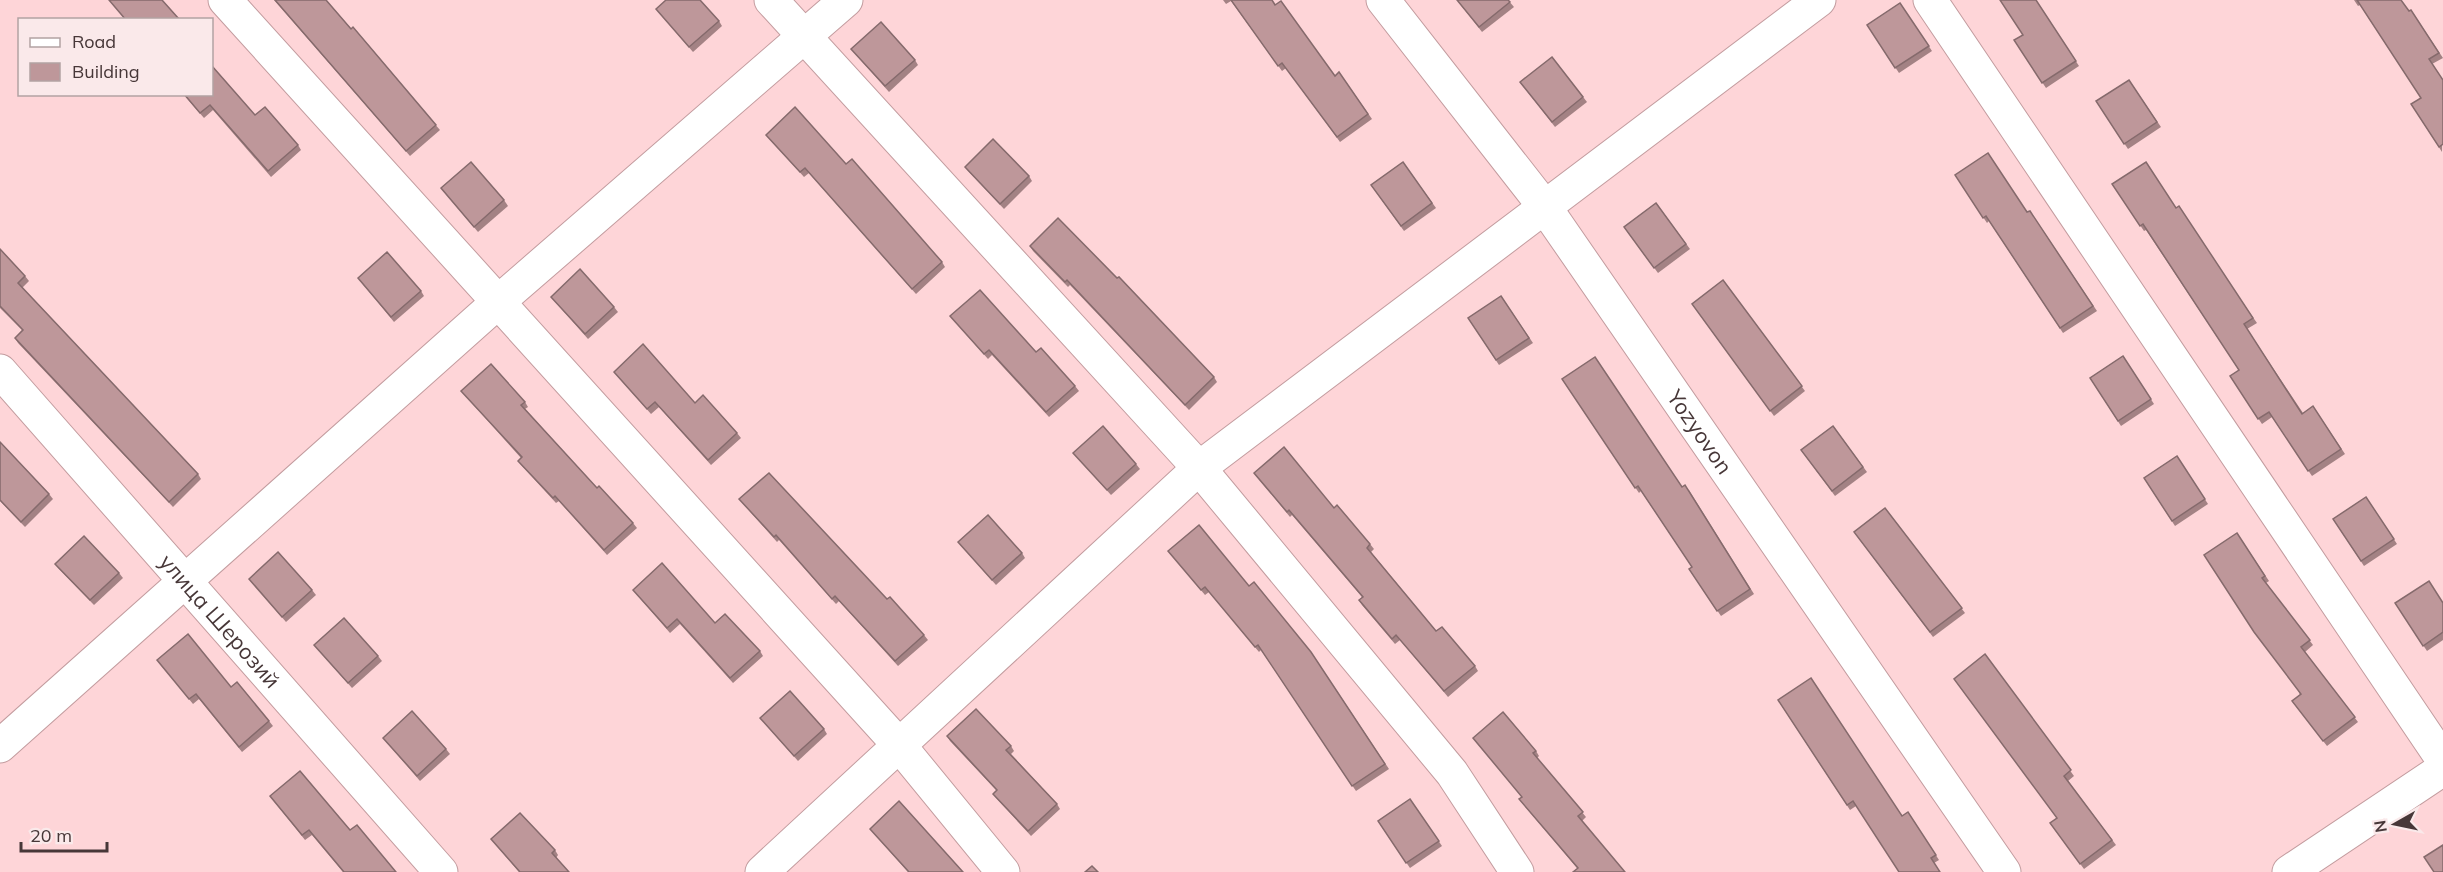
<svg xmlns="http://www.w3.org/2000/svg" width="2443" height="872" viewBox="0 0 2443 872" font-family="Mulish,sans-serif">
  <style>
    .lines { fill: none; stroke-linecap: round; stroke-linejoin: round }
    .minor-casing { stroke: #c39c9f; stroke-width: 35 }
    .minor { stroke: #fff; stroke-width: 33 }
    .wall { fill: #a38284 }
    .building { fill: #be979a; stroke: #856a6c; stroke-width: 1.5 }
    .labels { text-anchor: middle; stroke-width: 5; stroke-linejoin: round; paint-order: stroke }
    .street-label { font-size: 22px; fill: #473738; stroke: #fae9ea }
  </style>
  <rect width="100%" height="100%" fill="#fed5d8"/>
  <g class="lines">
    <defs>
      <g id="minor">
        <path d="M225,0L899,745L1003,872"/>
        <path d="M771,0L1199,468L1452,773L1517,872"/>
        <path id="s1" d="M1383,0L1544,206L2004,872"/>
        <path d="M1930,0L2443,760"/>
        <path id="s2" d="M0,371L441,872"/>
        <path d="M0,746L498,302L846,0"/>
        <path d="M762,872L1199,468L1819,0"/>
        <path d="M2289,872L2443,769"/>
      </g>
    </defs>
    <use href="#minor" class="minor-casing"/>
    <use href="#minor" class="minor"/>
  </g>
  <g class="wall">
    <path d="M274,0H326L440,130L410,156Z"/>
    <path d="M1223,0H1272L1335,76L1339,72L1372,119L1340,142L1286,68L1282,71L1231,1L1226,4Z"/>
    <path d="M1457,0H1508L1514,7L1482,32Z"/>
    <path d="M2036,0L2079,66L2046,88L2014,40L2023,35Z"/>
    <path d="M2354,0H2401L2409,11L2411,10L2443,58L2432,64L2443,80L2442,152L2411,104L2421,98L2360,5L2358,6Z"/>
    <path d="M1900,3L1932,51L1899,73L1867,25Z"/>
    <path d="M656,9L719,21L722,26L693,52Z"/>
    <path d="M851,49L915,60L918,65L889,92Z"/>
    <path d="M1552,57L1587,102L1555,127L1520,82Z"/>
    <path d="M2129,80L2161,127L2128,149L2096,101Z"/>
    <path d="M183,94H212L255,115L298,145L301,150L271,177L213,110L204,118Z"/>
    <path d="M766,135L846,164L942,262L945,267L916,294L809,173L804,177Z"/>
    <path d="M1403,162L1436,208L1404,231L1371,185Z"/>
    <path d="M965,167L1029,176L1032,181L1004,209L969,172Z"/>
    <path d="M1955,175L2028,212L2030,211L2097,311L2063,333L1989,221L1987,223Z"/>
    <path d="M2112,184L2176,208L2257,323L2247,329L2303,413L2313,406L2345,454L2312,476L2272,417L2262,424L2230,376L2239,370L2146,230L2144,231Z"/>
    <path d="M441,188L504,200L508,206L478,232Z"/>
    <path d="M1656,203L1690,249L1658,273L1624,227Z"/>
    <path d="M1030,246L1117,278L1214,377L1217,382L1189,410L1070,285L1068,287L1033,251Z"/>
    <path d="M0,249L25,276L29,281L22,288L198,474L201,479L173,507L18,343L15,338L22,330L0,308Z"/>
    <path d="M358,278L421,291L424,296L394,322Z"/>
    <path d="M1723,280L1805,391L1774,416L1692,304Z"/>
    <path d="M1501,296L1533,343L1499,365L1468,318Z"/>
    <path d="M551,297L614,307L618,312L588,339Z"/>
    <path d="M950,316L1036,352L1075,386L1079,391L1049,417L992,355L988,359Z"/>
    <path d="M2123,356L2154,404L2121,426L2090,378Z"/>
    <path d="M614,372L737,433L741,438L711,465L659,407L651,414Z"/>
    <path d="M1562,379L1682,487L1689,490L1754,594L1721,616L1689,569L1692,567L1641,491L1639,493Z"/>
    <path d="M461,391L525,402L528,407L525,409L597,488L633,523L637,528L607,555L559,501L556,503L522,466L518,461L521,458Z"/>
    <path d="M1833,426L1867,472L1835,496L1801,450Z"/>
    <path d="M0,442L49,494L53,499L25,527L0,501Z"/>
    <path d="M1073,453L1136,464L1140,469L1111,495Z"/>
    <path d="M2177,456L2208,504L2175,526L2144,478Z"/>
    <path d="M1254,473L1334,508L1370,544L1374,549L1371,552L1436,631L1475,666L1478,671L1448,697L1400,640L1395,644L1362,605L1359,600L1362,597L1292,515L1290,517Z"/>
    <path d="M2366,497L2397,544L2364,566L2333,519Z"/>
    <path d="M739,499L887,599L924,635L928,640L898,666L839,601L836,604L779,540L777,542Z"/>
    <path d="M1885,508L1965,613L1933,637L1854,532Z"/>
    <path d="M2237,533L2269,581L2266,583L2313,645L2305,652L2358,722L2327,746L2292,701L2300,695Z"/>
    <path d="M958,542L1022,553L1025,558L996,585Z"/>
    <path d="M1168,551L1249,586L1311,652L1389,769L1356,791L1261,650L1259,652L1209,592L1205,595Z"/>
    <path d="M55,564L119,573L123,578L94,605L59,569Z"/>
    <path d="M249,579L312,590L316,595L286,622Z"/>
    <path d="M633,590L715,623L760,651L763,656L733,683L680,624L670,633Z"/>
    <path d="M2395,603H2443V640L2427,651Z"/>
    <path d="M314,645L378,656L382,661L352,688Z"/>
    <path d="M1985,654L2074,776L2068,781L2116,845L2084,869L2050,823L2057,818Z"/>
    <path d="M157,660L231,687L269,721L273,726L242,752L199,699L193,704Z"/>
    <path d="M1778,700L1902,816L1908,812L1939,860L1934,863L1856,806L1850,810Z"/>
    <path d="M760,718L824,729L827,734L798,761Z"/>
    <path d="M947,736L1011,746L1014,751L1011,754L1057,804L1060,809L1031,836L997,799L993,794L997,791L950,741Z"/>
    <path d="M383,738L446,749L450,754L420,781Z"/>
    <path d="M1473,738L1536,751L1539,756L1537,758L1586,817L1582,821L1577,868L1523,804L1519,799L1522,797Z"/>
    <path d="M270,796L350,830L396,872H343L312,835L305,840Z"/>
    <path d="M1410,799L1442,846L1410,868L1378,821Z"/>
    <path d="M870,829L963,872H908Z"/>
    <path d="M491,839L555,850L558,855L556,858L569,872H519Z"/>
  </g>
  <g class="building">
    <path d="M109,0H162L179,19L126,20Z"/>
    <path d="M275,0H326L351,29L353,27L436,125L406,151Z"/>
    <path d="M666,0H700L719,21L689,47L656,9Z"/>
    <path d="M1231,0H1272L1275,5L1281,1L1335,76L1339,72L1368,114L1337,137L1282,63L1278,66Z"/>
    <path d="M1457,0H1508L1510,2L1479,27Z"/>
    <path d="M2000,0H2036L2076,61L2042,83L2014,40L2023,35Z"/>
    <path d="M2357,0H2401L2409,11L2411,10L2439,53L2429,59L2443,80V144L2439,147L2411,104L2421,98Z"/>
    <path d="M1900,3L1929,46L1895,68L1867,25Z"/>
    <path d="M881,22L915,60L885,86L851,49Z"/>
    <path d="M1552,57L1583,97L1552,122L1520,82Z"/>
    <path d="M212,66L255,115L265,107L298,145L268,171L210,105L200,113L184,94H212Z"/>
    <path d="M2129,80L2157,122L2124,144L2096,101Z"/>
    <path d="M795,107L846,164L852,159L942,262L912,289L805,168L800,172L766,135Z"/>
    <path d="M993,139L1029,176L1000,204L965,167Z"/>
    <path d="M1988,153L2027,212L2030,211L2093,306L2060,328L1986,216L1983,218L1955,175Z"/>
    <path d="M471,162L504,200L474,227L441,188Z"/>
    <path d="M1403,162L1432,203L1401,226L1371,185Z"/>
    <path d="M2146,162L2176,208L2179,206L2253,318L2244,324L2302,414L2313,406L2341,449L2308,471L2269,412L2258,419L2230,376L2239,370L2143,224L2140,226L2112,184Z"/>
    <path d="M1656,203L1686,244L1654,268L1624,227Z"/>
    <path d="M1058,218L1117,278L1119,277L1214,377L1185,405L1067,280L1065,282L1030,246Z"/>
    <path d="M0,249L25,276L18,283L198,474L169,502L15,338L23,330L0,306Z"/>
    <path d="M387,252L421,291L391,317L358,278Z"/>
    <path d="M580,269L614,307L585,334L551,297Z"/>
    <path d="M1723,280L1802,386L1770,411L1692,304Z"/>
    <path d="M980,290L1036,352L1041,348L1075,386L1046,412L989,350L984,354L950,316Z"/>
    <path d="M1501,296L1529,338L1496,360L1468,318Z"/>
    <path d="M643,344L695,403L703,395L737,433L708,460L655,402L647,409L614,372Z"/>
    <path d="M2123,356L2151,399L2118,421L2090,378Z"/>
    <path d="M1595,357L1682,487L1685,485L1750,589L1717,611L1689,569L1692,567L1638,486L1635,488L1562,379Z"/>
    <path d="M491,364L525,402L521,405L597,488L599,486L633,523L604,550L555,496L553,498L518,461L522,457L461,391Z"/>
    <path d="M1103,426L1136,464L1107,490L1073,453Z"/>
    <path d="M1833,426L1863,467L1832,491L1801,450Z"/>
    <path d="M0,442L49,494L21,522L0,500Z"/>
    <path d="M1284,447L1334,508L1337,505L1370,544L1367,548L1436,631L1442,627L1475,666L1444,691L1396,635L1392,639L1359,600L1363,597L1289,510L1287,512L1254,473Z"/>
    <path d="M2177,456L2205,499L2172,521L2144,478Z"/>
    <path d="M769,473L887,599L890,597L924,635L895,661L835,596L832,599L776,535L774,537L739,499Z"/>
    <path d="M2366,497L2394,539L2361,561L2333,519Z"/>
    <path d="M1885,508L1962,608L1930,632L1854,532Z"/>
    <path d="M988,515L1022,553L992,580L958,542Z"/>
    <path d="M1199,525L1249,586L1254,582L1311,652L1385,764L1352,786L1258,645L1255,647L1205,587L1201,590L1168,551Z"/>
    <path d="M2237,533L2265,576L2262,578L2310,640L2301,647L2355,717L2323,741L2292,701L2301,694L2254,632L2204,555Z"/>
    <path d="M84,536L119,573L90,600L55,564Z"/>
    <path d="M278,552L312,590L282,617L249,579Z"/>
    <path d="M662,563L715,623L725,614L760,651L730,678L677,619L667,628L633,590Z"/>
    <path d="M2429,581L2443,603V632L2423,646L2395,603Z"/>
    <path d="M344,618L378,656L348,683L314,645Z"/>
    <path d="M188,634L231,687L237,682L269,721L239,747L196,694L189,699L157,660Z"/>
    <path d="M1985,654L2071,770L2064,776L2112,840L2080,864L2050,823L2057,818L1954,679Z"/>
    <path d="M1811,678L1902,816L1908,812L1936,855L1931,858L1940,872H1899L1853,801L1847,805L1778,700Z"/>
    <path d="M790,691L824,729L794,756L760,718Z"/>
    <path d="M976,709L1011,746L1006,750L1057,804L1028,831L993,794L997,790L947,736Z"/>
    <path d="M412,711L446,749L417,776L383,738Z"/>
    <path d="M1503,712L1536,751L1533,753L1583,812L1578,816L1625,872H1573L1578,868L1519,799L1522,797L1473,738Z"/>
    <path d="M300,771L350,830L357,825L396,872H344L309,830L302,835L270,796Z"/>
    <path d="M1410,799L1439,841L1406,863L1378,821Z"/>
    <path d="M899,801L963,872H909L870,829Z"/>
    <path d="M520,813L555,850L552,853L569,872H520L491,839Z"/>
    <path d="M2443,845V872H2434L2424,857Z"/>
    <path d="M1092,866L1098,872H1085Z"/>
  </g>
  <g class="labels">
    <g class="street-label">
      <text dy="8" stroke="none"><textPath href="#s1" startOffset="536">Yozyovon</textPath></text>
      <text dy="8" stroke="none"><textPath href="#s2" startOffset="333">улица Шерозий</textPath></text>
    </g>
  </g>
  <rect x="18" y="18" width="195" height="78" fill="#fae9ea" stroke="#b2a2a3" stroke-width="1.5"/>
  <rect x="30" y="38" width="30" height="9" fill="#ffffff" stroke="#b2a2a3" stroke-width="1.5"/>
  <text x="72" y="48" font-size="18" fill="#473738">Road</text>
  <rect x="30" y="63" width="30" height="18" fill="#be979a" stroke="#b2a2a3" stroke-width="1.5"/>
  <text x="72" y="78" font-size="18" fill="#473738">Building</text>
  <g transform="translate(2395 824) rotate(261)" stroke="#fae9ea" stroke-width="4.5" paint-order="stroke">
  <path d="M0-4.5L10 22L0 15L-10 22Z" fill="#473738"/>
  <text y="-9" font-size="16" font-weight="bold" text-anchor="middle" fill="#473738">N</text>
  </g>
  <path d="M21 842v9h86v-9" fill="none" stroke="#473738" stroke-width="3"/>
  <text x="30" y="842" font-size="18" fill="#473738" stroke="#fae9ea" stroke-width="4.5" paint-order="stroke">20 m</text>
</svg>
